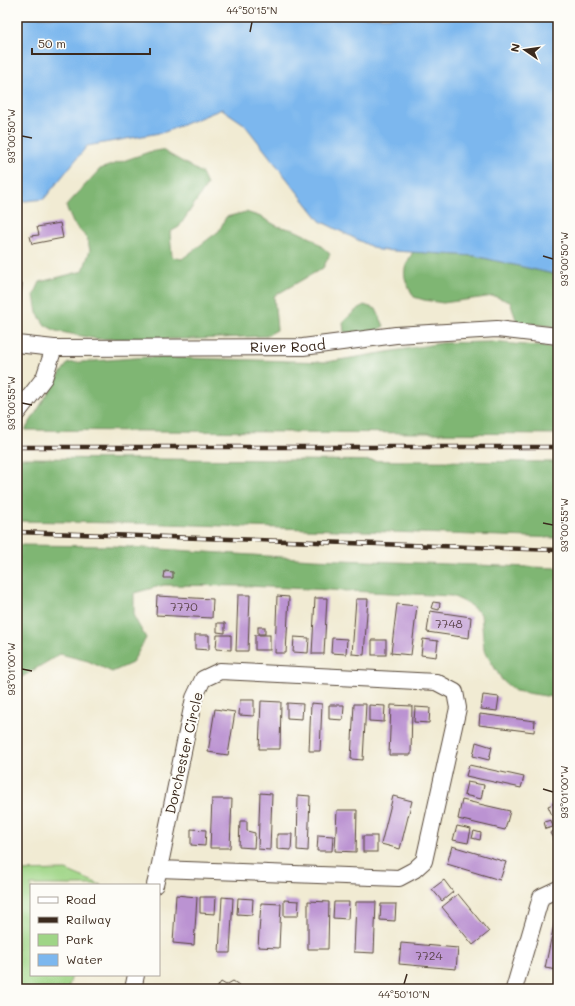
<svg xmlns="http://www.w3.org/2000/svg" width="575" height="1006" viewBox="0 0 575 1006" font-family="Mali,sans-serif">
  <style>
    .green { fill: #9fd586; stroke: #6d8052 }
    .forest { fill: #7fb673; stroke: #5d7048 }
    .water { fill: #7cb7ee; stroke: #5c7086 }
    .building { fill: #bb93d2 }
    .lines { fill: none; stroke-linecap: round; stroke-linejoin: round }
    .minor-casing { stroke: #564739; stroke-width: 18 }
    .minor { stroke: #fff; stroke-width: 16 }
    .rail-casing { stroke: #3b2a1e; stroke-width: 4.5 }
    .rail { stroke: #fdfcf7; stroke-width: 3; stroke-dasharray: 9; stroke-linecap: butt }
    .ticks { fill: none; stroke: #3b2a1e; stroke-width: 1.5 }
    .labels { text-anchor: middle; stroke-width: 4; stroke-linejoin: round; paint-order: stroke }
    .number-label { font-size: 12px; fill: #5b444b }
    .street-label { font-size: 14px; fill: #3b2a1e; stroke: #fdfcf7 }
    .neatline { fill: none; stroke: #3b2a1e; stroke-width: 1.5 }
    .ticks-label { font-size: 10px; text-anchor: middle; fill: #3b2a1e }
  </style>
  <rect width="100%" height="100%" fill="#fdfcf7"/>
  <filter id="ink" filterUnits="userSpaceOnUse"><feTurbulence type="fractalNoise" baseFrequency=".025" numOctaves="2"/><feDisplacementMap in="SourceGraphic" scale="8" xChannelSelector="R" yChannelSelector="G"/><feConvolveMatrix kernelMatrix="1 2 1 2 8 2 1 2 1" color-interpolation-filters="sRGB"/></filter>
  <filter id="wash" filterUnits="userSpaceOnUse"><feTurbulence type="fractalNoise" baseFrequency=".012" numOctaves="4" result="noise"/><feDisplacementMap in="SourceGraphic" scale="16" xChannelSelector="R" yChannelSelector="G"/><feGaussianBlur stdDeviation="0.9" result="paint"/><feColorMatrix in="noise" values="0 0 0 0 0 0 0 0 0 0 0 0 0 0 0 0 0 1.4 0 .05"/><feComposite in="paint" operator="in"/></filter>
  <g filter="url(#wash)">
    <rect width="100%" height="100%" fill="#f1ebd3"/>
    <path class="green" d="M66,870L101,885H31V975H72L68,989H17V871Z"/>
    <g class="forest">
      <path d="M162,150L202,173L207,185L179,227L170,232L172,257L182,259L219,231L226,217L246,212L261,217L277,226L294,230L313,239L330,254L323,268L274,296L277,330L266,336L197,339H97L56,331L45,325L37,313L34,295L40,282L83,271L90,250L87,238L73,223L66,206L100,169L149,152Z"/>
      <path d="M413,252L475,256L558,275V327L517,322L510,302L494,296L443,303L424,300L414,297C402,276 401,272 413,252Z"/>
      <path d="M364,305L376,309L384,326C371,335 359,336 344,332L343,322L355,311Z"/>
      <path d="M491,342L558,348V434L25,430L60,374L68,363L147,357L327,362L442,343Z"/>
      <path d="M19,458L558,462V538L167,524L17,521V468Z"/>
      <path d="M17,545L114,546L313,559L558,568V698L515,691L502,680L484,650L481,614L467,603L452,596L248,586L164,585L134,593V617L146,638L132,663L112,672L88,661L60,654L17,680Z"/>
    </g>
    <path class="water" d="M17,17H558V275L475,256L378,250L320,221L244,124L222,109L165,132L87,146L44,199L17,202Z"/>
    <g id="blocks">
      <g class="building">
        <path d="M60,223L63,238L32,244L30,236L39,235L37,227Z"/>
        <path d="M17,282L22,283L20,321H17Z"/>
        <path d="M165,571L173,572V578H164Z"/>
        <path d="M238,595H250L248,651H236Z"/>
        <path d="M157,596L213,599L212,618L156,615Z"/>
        <path d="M277,596L289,597L286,653H275Z"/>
        <path d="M315,598H327L324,654H312Z"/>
        <path d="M356,599H368L364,655L352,654Z"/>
        <path d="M433,602L440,603L439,610L431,608Z"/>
        <path d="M397,604L417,606L411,655L391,653Z"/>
        <path d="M430,611L471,617L469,638L427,632Z"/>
        <path d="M217,623H225V633L217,632Z"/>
        <rect x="258" y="627" width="7" height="7"/>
        <path d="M195,635H209V650L195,649Z"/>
        <path d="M217,635H231V650L216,649Z"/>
        <rect x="255" y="635" width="15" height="15"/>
        <path d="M294,637L309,638L308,653L293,652Z"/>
        <path d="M332,638L347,639L346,654L331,653Z"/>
        <path d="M423,639L438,641L436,657L421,655Z"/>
        <rect x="372" y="640" width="14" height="15"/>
        <path d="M483,695L499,697L497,711L481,709Z"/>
        <path d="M240,700H254V716L239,715Z"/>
        <path d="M261,701L281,702L280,749H259Z"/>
        <path d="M287,703L303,704L302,719L287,718Z"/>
        <path d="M311,703L322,704L320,751H309Z"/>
        <path d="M354,704H366L363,760L351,759Z"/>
        <path d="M329,705H344L343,720L329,719Z"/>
        <path d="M369,705L385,706L384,722L369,721Z"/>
        <path d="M391,705L412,706L411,755H389Z"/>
        <path d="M415,707L430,708L429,723L414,722Z"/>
        <path d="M215,709L235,712L228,755L208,752Z"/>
        <path d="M480,714L535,721L534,732L479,725Z"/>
        <path d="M476,742L492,747L489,760L473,756Z"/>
        <path d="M469,765L524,777L521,788L466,776Z"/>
        <path d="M467,782L484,785L481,799L464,795Z"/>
        <path d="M260,793L272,794L270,850L258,849Z"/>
        <path d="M298,795L310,796L308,851L297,850Z"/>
        <path d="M393,796L412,801L400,849L381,844Z"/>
        <path d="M212,799H232L230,848H210Z"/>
        <path d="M462,800L510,811L505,830L458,819Z"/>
        <path d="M557,802L558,804V848L550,833L558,829L548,806Z"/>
        <path d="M337,810H357L356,852L335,851Z"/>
        <path d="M551,820L553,827L546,829L544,822Z"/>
        <path d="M240,821H247V831L255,833L254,848L239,847Z"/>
        <path d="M457,826L471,829L468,843L453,840Z"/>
        <path d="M191,829L206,830L205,846L191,845Z"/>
        <path d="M474,831L481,833L480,840L472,838Z"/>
        <path d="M277,834H292L291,850L277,849Z"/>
        <path d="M318,835L333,836L332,851H317Z"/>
        <rect x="363" y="836" width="14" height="16"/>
        <path d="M452,846L506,862L500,880L447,864Z"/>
        <path d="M444,880L453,892L442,901L432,889Z"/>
        <path d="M458,894L489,932L473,945L442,907Z"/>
        <path d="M176,895L197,897L194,945L173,943Z"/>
        <path d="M200,897H216L215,914L200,913Z"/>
        <path d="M222,897L233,898L230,953H219Z"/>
        <path d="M238,898L253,899L252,915L237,914Z"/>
        <path d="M284,900L299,901L298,916H284Z"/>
        <path d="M308,901L329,902L328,949H308Z"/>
        <path d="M334,902H349L348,919L333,918Z"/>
        <path d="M356,902H376L374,953L354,952Z"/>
        <path d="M261,903L281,904L279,948L258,947Z"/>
        <path d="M381,904H396L395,921L380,920Z"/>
        <path d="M555,920H558V970L545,968Z"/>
        <path d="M401,943L458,948L456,969L399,964Z"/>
        <path d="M233,981L239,985L236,989H216L221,982L226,985Z"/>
      </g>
    </g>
  </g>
  <g filter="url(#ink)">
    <use href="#blocks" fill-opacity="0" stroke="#564739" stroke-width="1"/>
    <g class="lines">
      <defs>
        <g id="minor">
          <path id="s1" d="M17,344L54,348L303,347L396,335L497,329L558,336"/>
          <path d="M17,413L44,378L54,348"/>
          <path d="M220,671L436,682L455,692L458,708L424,861L414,870L399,878L159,869L194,698L203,679Z"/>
          <path d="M155,885L159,869"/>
          <path d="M133,989L136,975"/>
          <path d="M514,989L541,897L558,889"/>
        </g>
      </defs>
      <use href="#minor" class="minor-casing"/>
      <use href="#minor" class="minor"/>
      <defs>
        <g id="rail">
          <path d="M17,447H558"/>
          <path d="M17,532L558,550"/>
        </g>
      </defs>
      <use href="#rail" class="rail-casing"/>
      <use href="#rail" class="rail"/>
    </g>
  </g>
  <path class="ticks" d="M250,32L252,22M22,136L32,138M543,256L553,259M22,403L32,405M543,523L553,525M22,669L32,671M543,789L553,792M404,984L407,974"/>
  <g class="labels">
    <g class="number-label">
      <text x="184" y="611">7770</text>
      <text x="449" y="628">7748</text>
      <text x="429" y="960">7724</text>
    </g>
    <g class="street-label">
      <text dy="5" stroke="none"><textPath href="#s1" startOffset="271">River Road</textPath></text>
      <text transform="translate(184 753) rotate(-77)" y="5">Dorchester Circle</text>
    </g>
  </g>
  <rect width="575" height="1006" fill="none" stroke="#fdfcf7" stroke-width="44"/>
  <rect x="30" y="884" width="130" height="92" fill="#fdfcf7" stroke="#afa8a0"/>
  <rect x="38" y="897" width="20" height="6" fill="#ffffff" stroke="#afa8a0"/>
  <text x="66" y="904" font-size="12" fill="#3b2a1e">Road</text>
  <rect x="38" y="917" width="20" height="6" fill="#3b2a1e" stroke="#afa8a0"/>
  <text x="66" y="924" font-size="12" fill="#3b2a1e">Railway</text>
  <rect x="38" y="934" width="20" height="12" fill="#9fd586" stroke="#afa8a0"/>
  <text x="66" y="944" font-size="12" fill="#3b2a1e">Park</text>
  <rect x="38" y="954" width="20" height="12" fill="#7cb7ee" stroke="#afa8a0"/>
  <text x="66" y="964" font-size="12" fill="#3b2a1e">Water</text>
  <g transform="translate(525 50) rotate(283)" stroke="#fdfcf7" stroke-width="3" paint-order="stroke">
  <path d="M0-3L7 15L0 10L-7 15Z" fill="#3b2a1e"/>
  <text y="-6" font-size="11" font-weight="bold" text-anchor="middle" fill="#3b2a1e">N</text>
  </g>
  <path d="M32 48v6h118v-6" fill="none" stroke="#3b2a1e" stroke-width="2"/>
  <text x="38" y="48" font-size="12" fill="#3b2a1e" stroke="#fdfcf7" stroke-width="3" paint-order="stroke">50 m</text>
  <rect x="22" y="22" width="531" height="962" class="neatline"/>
  <g class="ticks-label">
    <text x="252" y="14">44°50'15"N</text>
    <text transform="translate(11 136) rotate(-90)" y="4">93°00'50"W</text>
    <text transform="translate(564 259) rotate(-90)" y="4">93°00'50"W</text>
    <text transform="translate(11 403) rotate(-90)" y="4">93°00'55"W</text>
    <text transform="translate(564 525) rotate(-90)" y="4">93°00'55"W</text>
    <text transform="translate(11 669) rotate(-90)" y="4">93°01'00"W</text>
    <text transform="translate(564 792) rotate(-90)" y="4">93°01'00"W</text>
    <text x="404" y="998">44°50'10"N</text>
  </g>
</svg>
